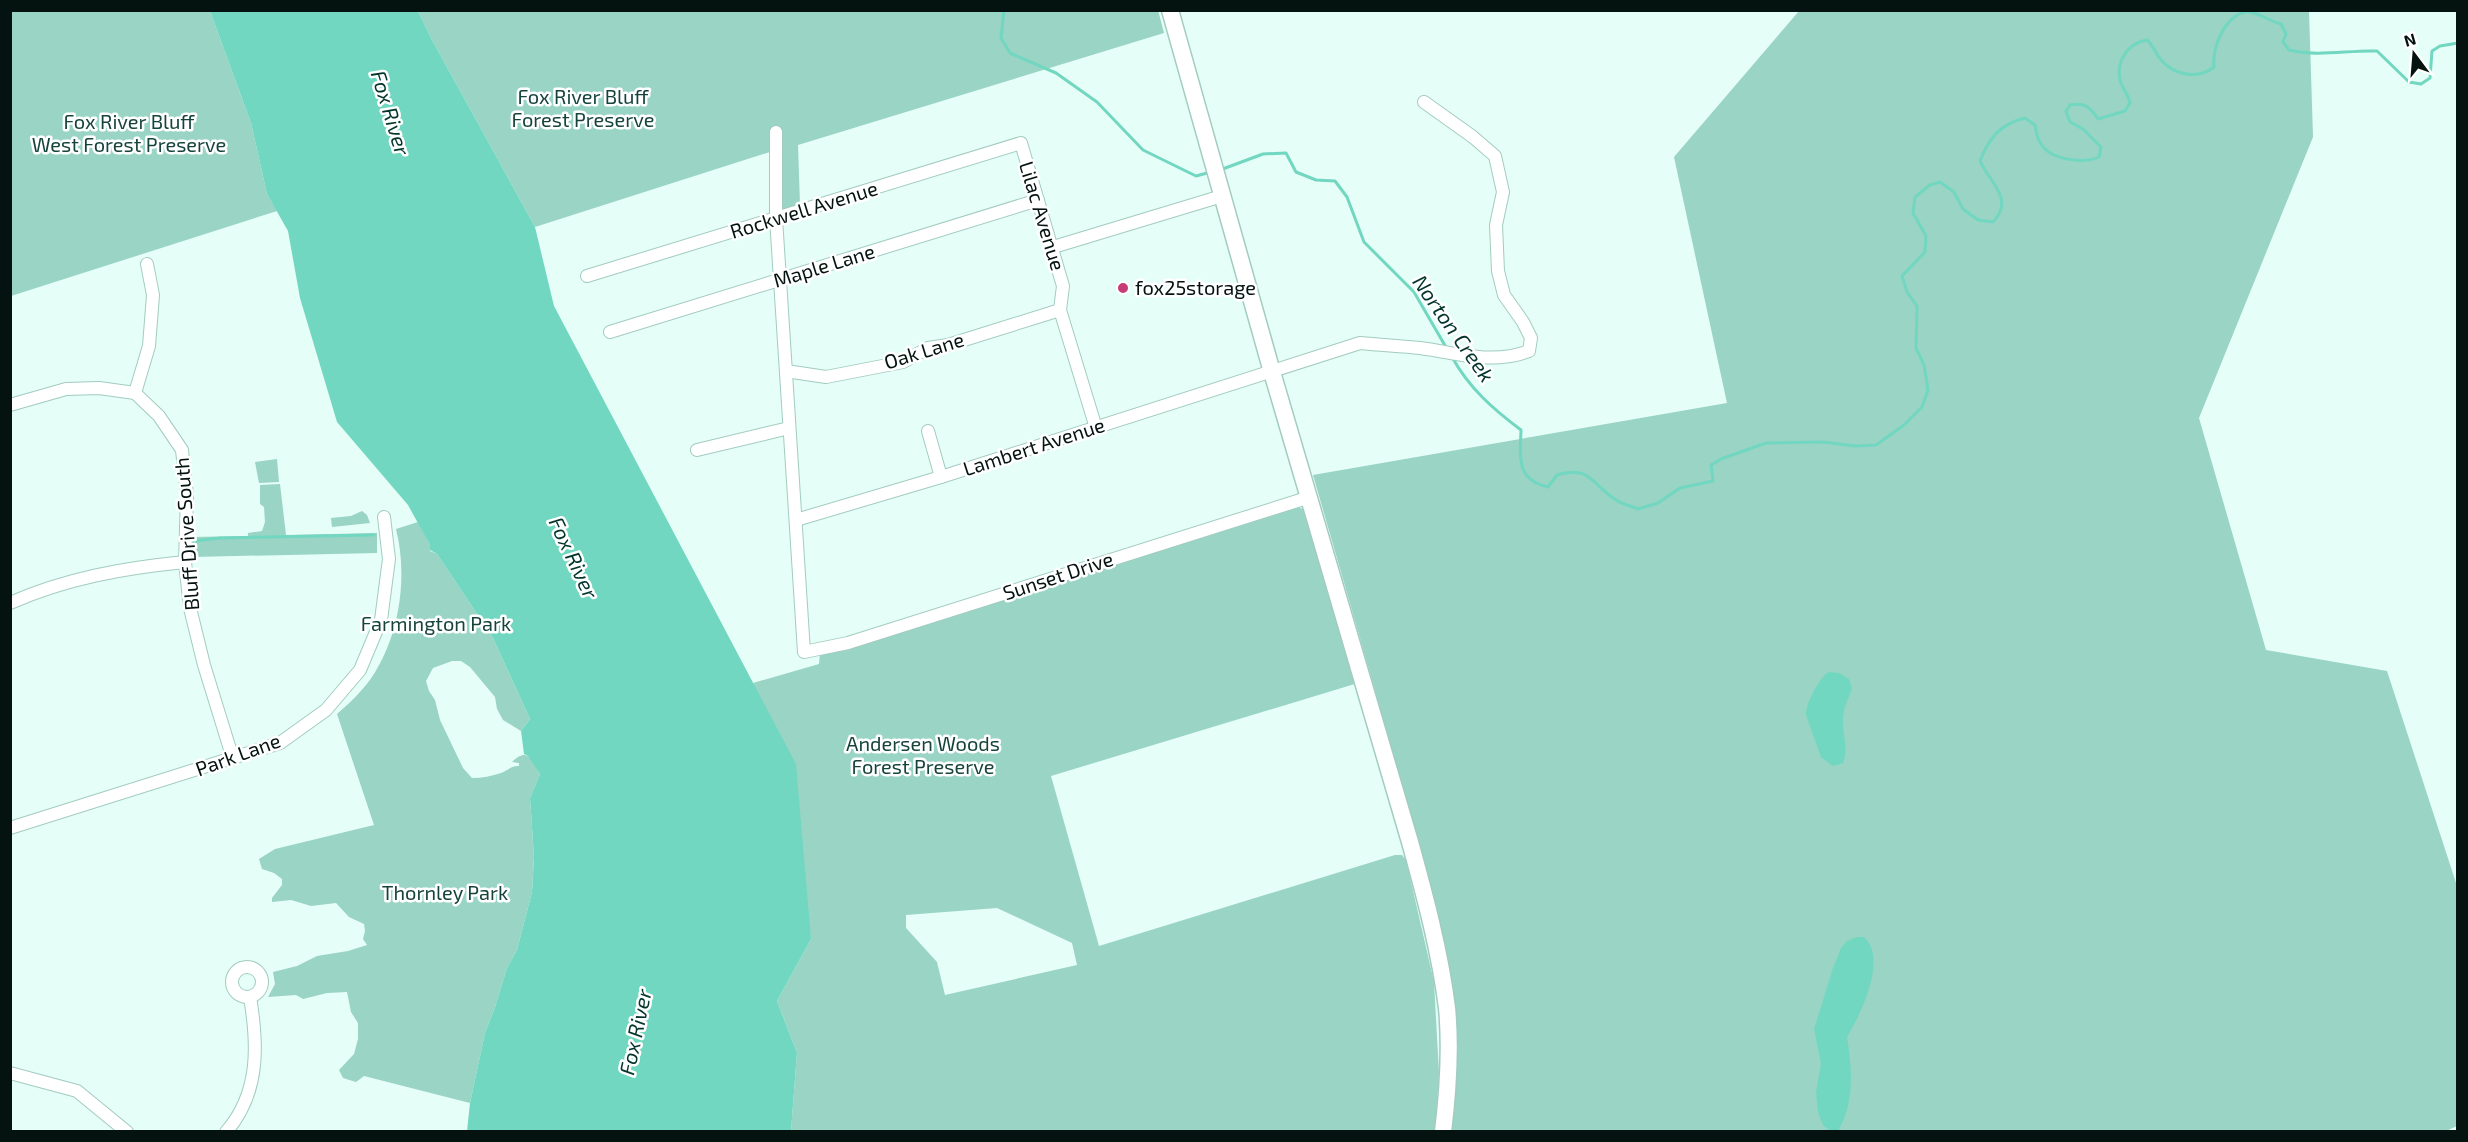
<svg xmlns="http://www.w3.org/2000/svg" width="2468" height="1142" viewBox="0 0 2468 1142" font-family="'Exo 2',sans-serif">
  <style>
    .green { fill: #99d4c4; fill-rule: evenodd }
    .water { fill: #72d7c0 }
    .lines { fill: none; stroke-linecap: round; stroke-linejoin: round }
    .stream { stroke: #72d7c0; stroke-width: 3 }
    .minor-casing { stroke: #a2ccc0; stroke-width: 14 }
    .secondary-casing { stroke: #a2ccc0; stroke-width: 19 }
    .minor { stroke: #fff; stroke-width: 12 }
    .secondary { stroke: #fff; stroke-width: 16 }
    .poi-dot { fill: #c63c76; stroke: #fff; stroke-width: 2 }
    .labels { text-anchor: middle; stroke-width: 5; stroke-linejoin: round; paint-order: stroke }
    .park-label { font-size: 20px; fill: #16443b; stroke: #fff }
    .street-label { font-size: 20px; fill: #041310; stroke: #fff }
    .poi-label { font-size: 20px; fill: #041310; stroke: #fff; text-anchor: start }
    .water-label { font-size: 21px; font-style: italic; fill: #03352c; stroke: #fff }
  </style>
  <rect width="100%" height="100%" fill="#e5fef7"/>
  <g class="green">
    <path d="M1158,10L1164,33L798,145L800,205L773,213V151L535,227L432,40L418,11Z"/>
    <path d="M11,11H210L251,123L267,194L277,211L11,296Z"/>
    <path d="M1799,11H2309L2313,137L2199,418L2266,650L2387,671L2457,886V1126L2444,1132L1451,1131L1438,919L1426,867L1313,475L1727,403L1674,157Z"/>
    <path d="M277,459L279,482L259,483L255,462Z"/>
    <path d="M280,484L286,535L377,533V553L192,557L191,537L248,536V533L262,531L265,522L264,507L260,504V485Z"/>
    <path d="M1293,507L1301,508L1307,513L1358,683L1051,776L1099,946L1395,855H1402L1406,860L1434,982L1439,1073L1435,1131H791L797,1053L777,1001L811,939L753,683L819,664L820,652ZM997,908L1072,943L1077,965L945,995L937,962L906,928V915Z"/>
    <path d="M362,511L367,515L370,523L332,527L331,518L351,516Z"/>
    <path d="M418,522L430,545V551L437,554L493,638L530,719L521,731L503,720L497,709L495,697L470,667L461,661H452L433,668L426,681L429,691L435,700L440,720L463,768L472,778C482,778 492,776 501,773C509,770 510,766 519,766V763L512,762C528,747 531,759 540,774L530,798L534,857L532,892L517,950L507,968L495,1007L485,1033L470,1103L364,1076L356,1082L343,1078L339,1070L354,1054L358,1039V1023L351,1012L347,992L327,993L303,999L296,995L268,997L275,984L273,972L297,966L317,956L348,951L367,945L363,939L365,931L364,924L349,917L336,903L311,906L291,900L272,902V898L282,885V879L274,873L262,869L259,859L275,849L374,825L337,714C350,703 362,691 372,677C400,635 408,576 396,529Z"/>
  </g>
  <g class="water">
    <path d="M210,11H418L432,40L535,227L554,306L796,764L811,939L777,1001L797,1053L791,1131H467L470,1103L485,1033L495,1007L507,968L517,950L532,892L534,857L530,798L540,774L528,756L524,754L521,731L530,719L493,638L437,554L430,550V545L408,505L337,422L300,298L288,231L267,194L251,123Z"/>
    <path d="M1829,672L1839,673L1849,679L1852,689C1848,700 1843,707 1843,720C1842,734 1849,749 1843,763L1833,766L1821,757L1806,715C1805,705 1820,676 1829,672Z"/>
    <path d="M1857,937H1864C1888,958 1861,1014 1847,1037C1852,1069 1855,1102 1838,1131H1830L1823,1125L1818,1112L1816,1092L1821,1064L1814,1029L1833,968L1841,948L1847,941Z"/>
  </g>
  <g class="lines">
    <g class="stream">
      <path d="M1004,10L1001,38L1010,53L1056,73L1097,102L1143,150L1196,176L1211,172"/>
      <path d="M1220,170L1263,154L1286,153L1296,172L1316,180L1335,181L1347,197L1364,242L1414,292L1447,349"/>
      <path d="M1452,357C1469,388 1493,409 1521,430C1520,458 1516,480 1548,487L1557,475C1591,465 1592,485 1616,500C1622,504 1631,506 1638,509L1658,503L1680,488L1713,481L1711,465L1721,459L1766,443L1823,442L1855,446L1876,445L1904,425L1922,407L1928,390L1924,365L1916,348L1917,306L1907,292L1902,276L1925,252L1926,236L1913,213L1915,197L1930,185L1940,182L1954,192L1963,209L1978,220L1993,222C2015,199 1990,183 1980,161C1989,138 2000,124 2025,118L2035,125C2036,131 2037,139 2041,144C2051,160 2083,164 2099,157L2101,147L2083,129L2070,122L2066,111L2070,105C2085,102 2090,107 2098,119L2125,111L2130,103C2128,94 2122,88 2120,80C2116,61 2128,43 2147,40C2154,46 2155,53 2161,60C2174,75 2198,80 2214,67C2212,48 2224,17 2245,12C2255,10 2271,22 2281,24L2286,34L2283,42L2289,50C2318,57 2347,50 2377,51L2409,82L2421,84L2430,78L2432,51L2440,46L2458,43"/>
      <path d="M194,541L220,538L374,535"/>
    </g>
    <defs>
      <g id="minor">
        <path d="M776,132V218L804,652L848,643L1310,497"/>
        <path d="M1050,248L1222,196"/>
        <path d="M587,276L1021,143L1063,286L1060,310L1096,428"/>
        <path d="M610,332L1038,200"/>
        <path d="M786,371L826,377L903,362L928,348L948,345L1060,310"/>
        <path d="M135,393L159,416L182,450L187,495L185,562L190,608L204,665L233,759"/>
        <path d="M135,393L149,346L153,295L147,264"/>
        <path d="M10,405L66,389L99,388L135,393"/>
        <path d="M928,431L941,477"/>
        <path d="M697,450L789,428"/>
        <path d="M796,520L941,477L1360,343C1380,345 1400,346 1420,348C1458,353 1492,365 1529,351L1531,338L1523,322L1504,295L1498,271L1496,225L1503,192L1495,156L1473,137L1424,102"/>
        <path d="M10,603C67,578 124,568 185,562"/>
        <path d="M10,828L280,743L326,710L360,670L381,620L389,559L384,517"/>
        <circle cx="247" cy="982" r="15"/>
        <path d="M10,1073L77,1091L127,1132"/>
        <path d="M226,1132C260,1093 258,1045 250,997"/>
      </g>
      <path id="secondary" d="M1170,10L1272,372L1410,842C1425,896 1440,952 1447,1008C1451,1049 1448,1091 1443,1132"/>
    </defs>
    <use href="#minor" class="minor-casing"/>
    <use href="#secondary" class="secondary-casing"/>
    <use href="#minor" class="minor"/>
    <use href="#secondary" class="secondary"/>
  </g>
  <circle class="poi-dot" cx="1123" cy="288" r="6"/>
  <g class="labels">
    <g class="park-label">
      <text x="583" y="104">Fox River Bluff<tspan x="583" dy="23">Forest Preserve</tspan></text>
      <text x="129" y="129">Fox River Bluff<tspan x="129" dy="23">West Forest Preserve</tspan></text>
      <text x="436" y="631">Farmington Park</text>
      <text x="923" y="751">Andersen Woods<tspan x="923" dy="23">Forest Preserve</tspan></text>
      <text x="445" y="900">Thornley Park</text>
    </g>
    <g class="street-label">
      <text transform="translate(804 210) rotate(-17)" y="7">Rockwell Avenue</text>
      <text transform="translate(1042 216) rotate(73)" y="7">Lilac Avenue</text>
      <text transform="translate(824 266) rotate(-17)" y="7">Maple Lane</text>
      <text transform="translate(924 351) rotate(-17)" y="7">Oak Lane</text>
      <text transform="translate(1034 447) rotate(-18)" y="7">Lambert Avenue</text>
      <text transform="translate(187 534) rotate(-94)" y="7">Bluff Drive South</text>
      <text transform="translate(1058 576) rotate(-18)" y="7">Sunset Drive</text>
      <text transform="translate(238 755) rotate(-20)" y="7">Park Lane</text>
    </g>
    <g class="poi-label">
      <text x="1135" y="295">fox25storage</text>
    </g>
    <g class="water-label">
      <text transform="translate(390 113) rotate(73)" y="7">Fox River</text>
      <text transform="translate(1453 329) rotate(55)" y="7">Norton Creek</text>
      <text transform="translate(573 558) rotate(65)" y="7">Fox River</text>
      <text transform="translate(636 1032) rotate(-78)" y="7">Fox River</text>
    </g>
  </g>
  <rect width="2468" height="1142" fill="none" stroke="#041310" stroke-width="24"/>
  <g transform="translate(2414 54) rotate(344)" stroke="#ffffff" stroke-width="4.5" paint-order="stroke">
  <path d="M0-4.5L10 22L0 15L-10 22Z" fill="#041310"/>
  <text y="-9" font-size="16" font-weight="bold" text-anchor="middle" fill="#041310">N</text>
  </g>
</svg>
